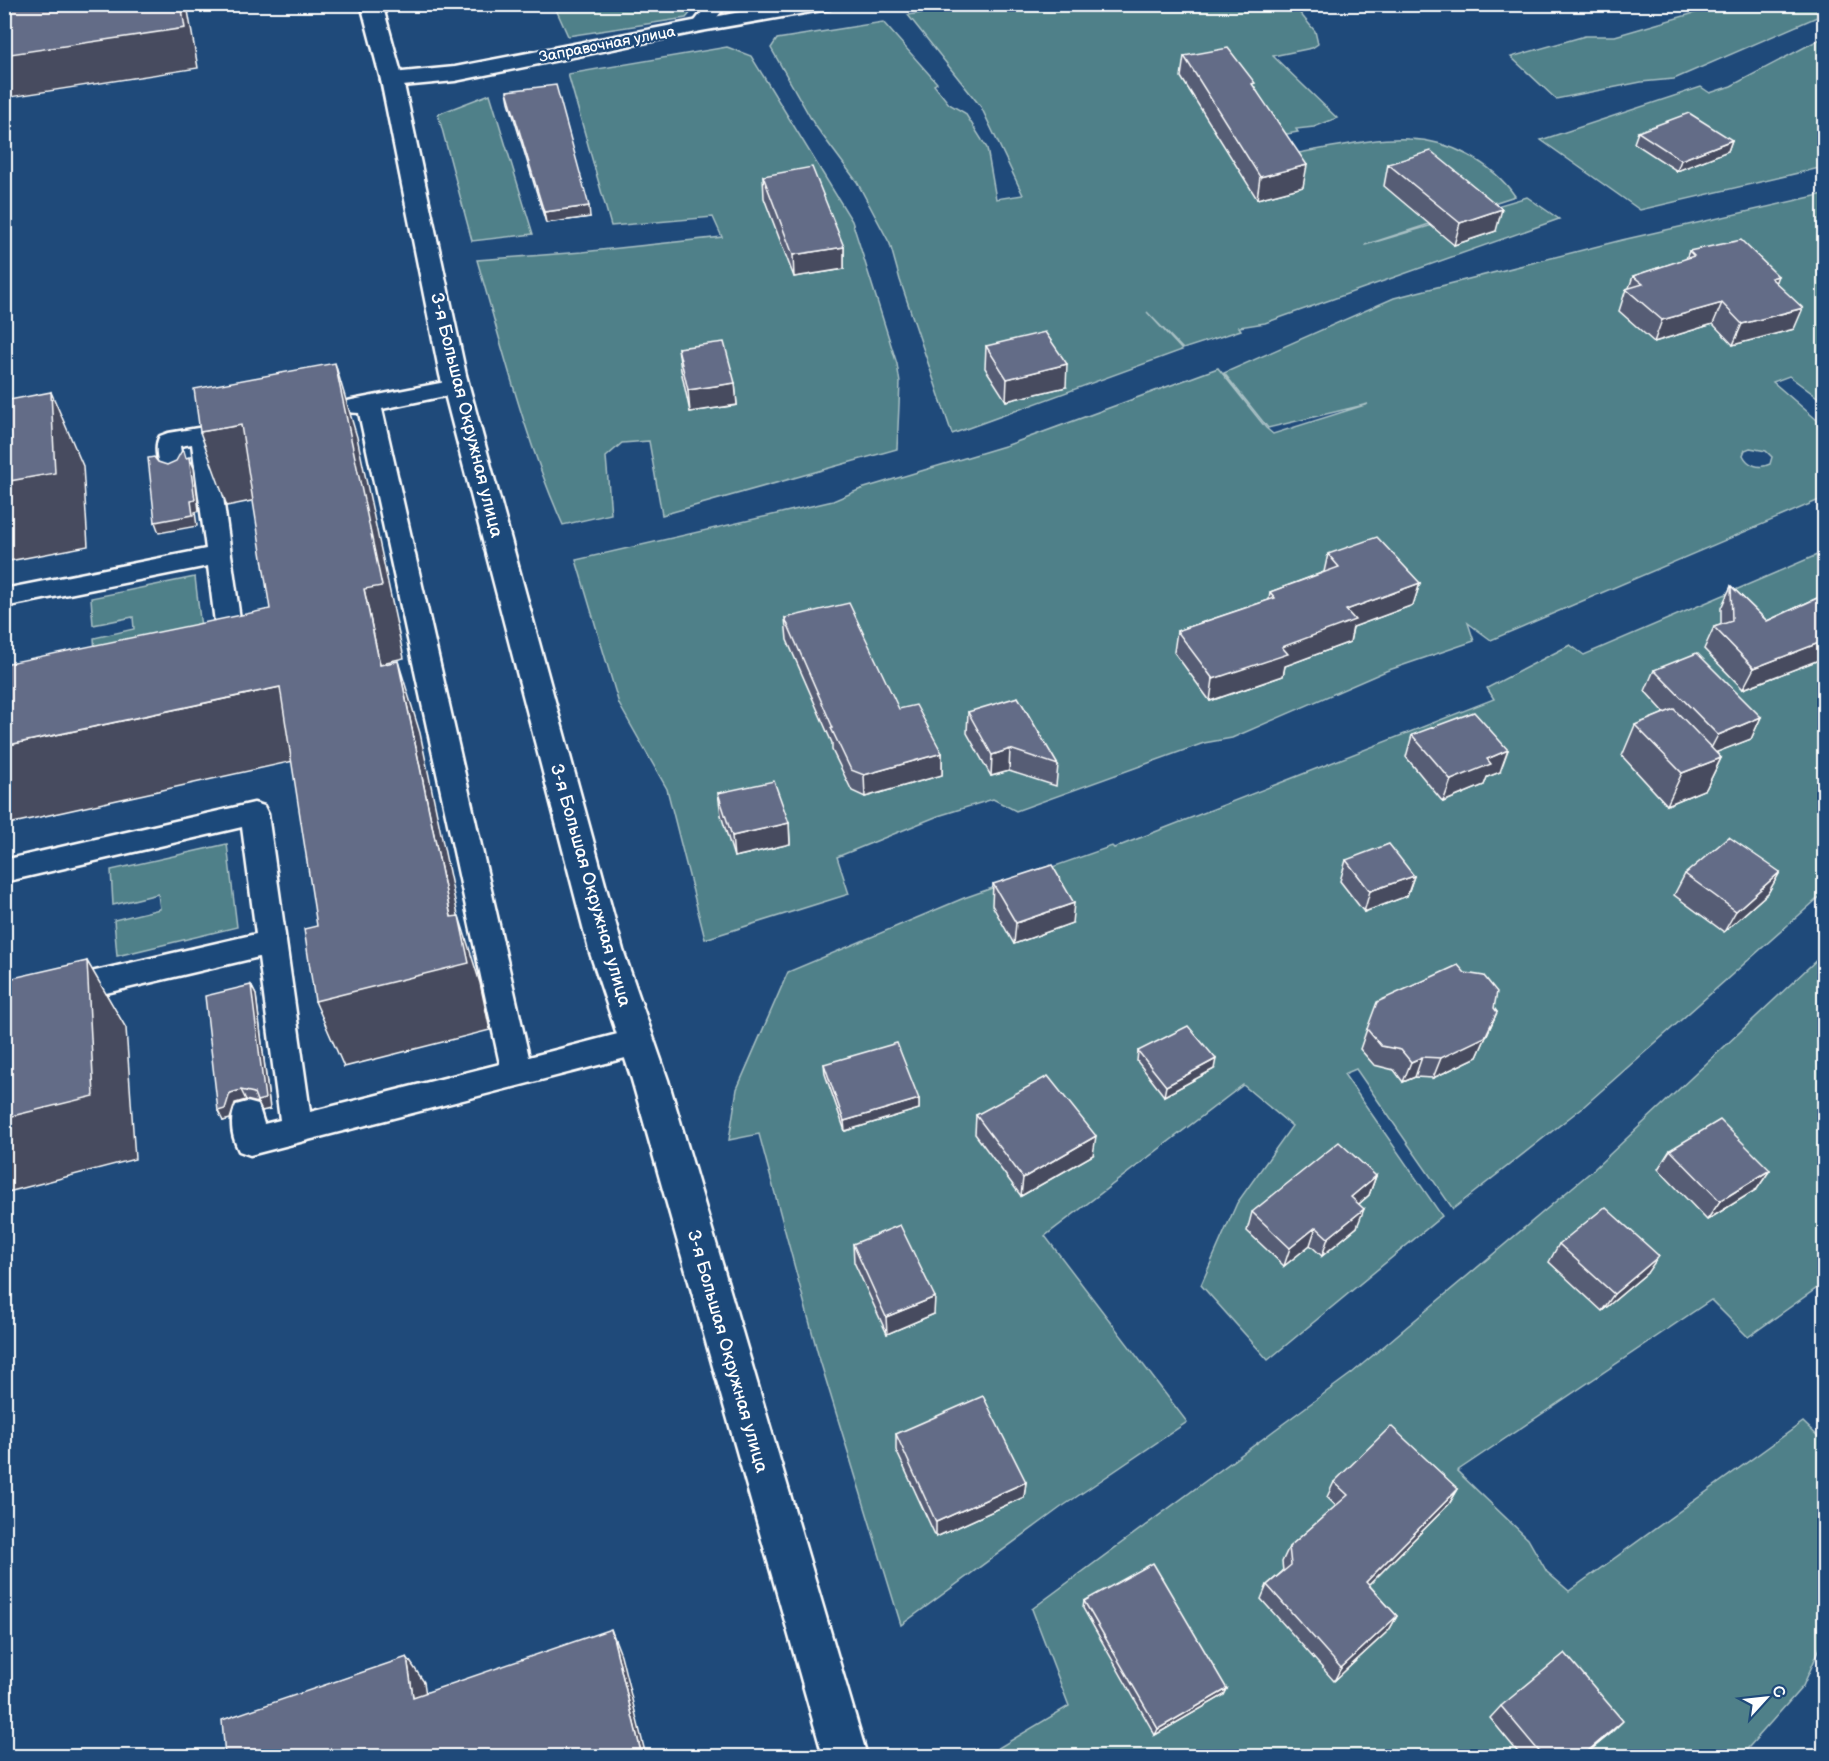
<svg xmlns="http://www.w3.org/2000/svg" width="1829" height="1761" viewBox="0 0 1829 1761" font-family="'Balsamiq Sans',sans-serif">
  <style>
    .green { fill: #508089; stroke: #a8c0c4; stroke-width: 1.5; fill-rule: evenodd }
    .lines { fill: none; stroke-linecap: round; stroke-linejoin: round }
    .service-casing { stroke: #fff; stroke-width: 5 }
    .minor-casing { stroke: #fff; stroke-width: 5 }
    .tertiary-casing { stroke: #fff; stroke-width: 5 }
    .service { fill: #1f4a7a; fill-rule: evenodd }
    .minor { fill: #1f4a7a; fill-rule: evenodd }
    .tertiary { fill: #1f4a7a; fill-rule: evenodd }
    .wall { fill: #565d74; stroke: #fff; stroke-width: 1.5 }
    .shaded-wall { fill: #464c5e; stroke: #fff; stroke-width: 1.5 }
    .building { fill: #646c87; stroke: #fff; stroke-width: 1.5 }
    .labels { text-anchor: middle; stroke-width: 4.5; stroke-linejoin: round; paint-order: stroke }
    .far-street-label { font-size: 15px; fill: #fff; stroke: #1f4a7a }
    .street-label { font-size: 18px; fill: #fff; stroke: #1f4a7a }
  </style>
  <rect width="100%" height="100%" fill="#1f4a7a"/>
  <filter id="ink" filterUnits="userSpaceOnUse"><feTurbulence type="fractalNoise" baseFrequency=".0167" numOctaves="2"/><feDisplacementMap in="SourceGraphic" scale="12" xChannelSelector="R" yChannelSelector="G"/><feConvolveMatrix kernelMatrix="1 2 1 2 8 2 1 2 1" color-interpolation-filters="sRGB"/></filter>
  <g filter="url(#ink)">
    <g class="green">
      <path d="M979,4L1293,5L1315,31L1318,44L1312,48L1273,56L1337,118L1314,127L1296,129L1298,132L1276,136L1285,155C1324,150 1370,137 1409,139C1450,140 1492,163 1515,196L1365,245L1527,197L1559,219L1265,323L1239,327L1241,330L1183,349L1147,312L1182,350L952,434L900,280L890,244L857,182L814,124L771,48L777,39L883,22L937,83L934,85L949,104L965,113L987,148L996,199L1023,195L981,107L908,15Z"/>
      <path d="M554,5H697L686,18L568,36Z"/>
      <path d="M1722,5H1824V14L1674,79L1641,82L1556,99L1511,57L1585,36H1615Z"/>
      <path d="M1824,37V167L1640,210L1541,140L1701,87L1710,93L1731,86Z"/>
      <path d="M727,47L751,56L852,221L897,364L900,383L897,449L662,515L649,441L622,443L606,457L611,514L563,525C525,440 503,349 477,260L582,252L722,237L713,217L611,226L568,74Z"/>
      <path d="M490,94L533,234L472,241L438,114Z"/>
      <path d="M1824,194V402L1789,376L1773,382L1824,426V498L1491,640L1468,623L1474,641L1386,671L1232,738L1204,743L1016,811L993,799L938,816L837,857L849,894L705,939L667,789L619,704L576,560L833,501L861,489L1008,445L1218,368L1266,428L1273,434L1368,404L1268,428L1224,373L1394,298L1622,240ZM1750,448L1766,451L1772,457L1770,464C1760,469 1748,466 1743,455L1745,450Z"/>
      <path d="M1824,552V893L1583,1107L1453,1209L1356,1069L1344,1074L1442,1216L1268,1360L1201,1285L1237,1203L1292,1126L1243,1085L1045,1236L1187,1422L1060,1508L901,1625L818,1354L759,1134L729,1140L737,1089L788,972L964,898L1112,846L1114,848L1494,699L1487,688L1570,645L1584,655Z"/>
      <path d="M195,577L203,645L96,667L94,638L134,629L133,617L93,625L91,598Z"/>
      <path d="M227,844L237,927L117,956L114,920L160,909L158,894L113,905L111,870Z"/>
      <path d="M1824,953V1283L1748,1337L1711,1300L1457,1471L1528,1539L1547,1572L1569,1591L1803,1422L1824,1442V1639L1803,1686L1741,1756H985L1069,1706L1032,1609L1352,1373L1593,1170Z"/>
    </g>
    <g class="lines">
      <defs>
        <g id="service">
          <path d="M708,4H727L708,29H694L692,25Z"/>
          <path d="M456,380L464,382L467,387L464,392L382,409L529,1057L637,1029L648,1033L652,1042L648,1051L637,1055L250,1155L239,1151C232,1137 229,1120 236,1105L247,1102L258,1105L264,1124L280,1120L259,957L4,1017V992L256,934L242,827L4,882V860L254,803L264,806L268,814L310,1112L500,1064L359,413L344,412L340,407L344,402L352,400Z"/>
          <path d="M222,424L230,426L234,431L230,436L215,440L245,655L241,662L232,664L223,662L219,655L208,566L4,607V589L206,549L192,444L180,446L183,466L179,471L171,474L163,471C157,463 154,445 160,436L168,433Z"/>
        </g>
        <path id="minor" d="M782,4H832L830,9L822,10L701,31L455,81L392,87L384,85L381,80L384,75L392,73L455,67Z"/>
        <path id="tertiary" d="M361,4H382L403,80L466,375L623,950L668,1080L867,1756H823L632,1080L589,950L440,375L381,80Z"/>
      </defs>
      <use href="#service" class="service-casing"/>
      <use href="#minor" class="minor-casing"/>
      <use href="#tertiary" class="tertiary-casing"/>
      <use href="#service" class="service"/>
      <use href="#minor" class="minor"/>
      <use href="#tertiary" class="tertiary"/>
    </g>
    <g class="wall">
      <path d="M1184,56L1255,87L1303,187L1257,199L1181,77Z"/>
      <path d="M507,91L590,217L546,223L509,102Z"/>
      <path d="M1638,132L1732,140L1728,151L1677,171L1634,143Z"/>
      <path d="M1388,164L1496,231L1454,245L1384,186Z"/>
      <path d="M763,176L844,247V269L794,277L764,198Z"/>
      <path d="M1689,251L1776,282L1794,329L1733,345L1713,324L1654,342L1619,311L1626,289L1629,288L1633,276L1686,259Z"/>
      <path d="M986,346L1066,387L1006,401L985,368Z"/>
      <path d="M678,348L735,383L737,405L690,412L681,370Z"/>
      <path d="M1328,554L1420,583L1413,605L1353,627L1350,642L1285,666L1283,676L1210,701L1174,652L1177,631L1269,600L1270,592L1324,572Z"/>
      <path d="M1731,586L1767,621L1824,595V658L1743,689L1704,649L1714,627L1721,625V608Z"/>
      <path d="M785,618L899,709L942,753V775L865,797L852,791L832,750V743L787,640Z"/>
      <path d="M1654,670L1761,717L1751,739L1716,752L1721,758L1706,789L1667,805L1622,756L1635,725L1665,713L1645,691Z"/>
      <path d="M968,712L1058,765L1056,786L1009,771L991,776L967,733Z"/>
      <path d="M1412,735L1500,772L1487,777L1484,785L1443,802L1406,757Z"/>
      <path d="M718,793L789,823L790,844L734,857L721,815Z"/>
      <path d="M1346,860L1414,876L1407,896L1364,912L1340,881Z"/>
      <path d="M1780,872L1768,893L1724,932L1674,895L1685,874Z"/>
      <path d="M993,884L1072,923L1014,944L992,905Z"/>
      <path d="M251,985L256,995L270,1109L262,1111L258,1103L246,1100L235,1103L230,1119L223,1121Z"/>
      <path d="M1494,1008L1497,1012L1477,1057L1433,1078L1415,1077L1403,1082L1394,1070L1374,1065L1360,1049L1367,1029Z"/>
      <path d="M1138,1051L1214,1069L1164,1096L1137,1061Z"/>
      <path d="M824,1064L919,1099V1109L845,1131L825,1074Z"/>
      <path d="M976,1115L1093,1155L1021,1196L975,1134Z"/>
      <path d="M1670,1150L1770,1170L1757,1189L1707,1220L1658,1169Z"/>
      <path d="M1376,1176L1369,1195L1359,1204L1357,1227L1322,1256L1310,1245L1284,1266L1247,1231L1252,1212Z"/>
      <path d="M853,1244L934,1314L887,1334L854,1262Z"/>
      <path d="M1559,1244L1647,1273L1602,1311L1549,1262Z"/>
      <path d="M896,1434L1026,1482L1024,1497L936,1537L896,1450Z"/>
      <path d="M1334,1482L1458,1489L1449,1504L1369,1585L1397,1616L1389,1630L1334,1681L1261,1599L1267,1585L1283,1571L1282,1562L1289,1547L1336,1506L1327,1497Z"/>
      <path d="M1084,1601L1227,1689L1224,1695L1155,1735L1083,1608Z"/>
      <path d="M1501,1706L1610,1734L1583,1756H1521L1490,1718Z"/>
    </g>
    <g class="shaded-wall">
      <path d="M181,4H188L187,5L198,68L4,98V55Z"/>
      <path d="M1732,140L1728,151L1677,171L1681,160Z"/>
      <path d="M1307,165L1303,187L1257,199L1260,177Z"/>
      <path d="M589,206L590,217L546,223L544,212Z"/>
      <path d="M1502,209L1496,231L1454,245L1460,223Z"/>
      <path d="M844,247V269L794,277L793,255Z"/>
      <path d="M1778,276L1769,298L1771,278Z"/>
      <path d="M1722,303L1713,324L1654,342L1662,320Z"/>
      <path d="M1803,308L1794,329L1733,345L1742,324Z"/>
      <path d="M335,363L357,437L404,658L386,662L402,737L380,665L364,589Z"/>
      <path d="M1067,364L1066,387L1006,401L1007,379Z"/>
      <path d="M735,383L737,405L690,412L688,390Z"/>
      <path d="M51,392L83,466L88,546L4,562V482Z"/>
      <path d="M241,425L266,498L227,506L200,432Z"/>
      <path d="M189,457L194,468L199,511L195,512L197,526L159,533L155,522L191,501Z"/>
      <path d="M1420,583L1413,605L1353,627L1350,642L1285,666L1283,676L1210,701L1213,679L1282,647L1346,610Z"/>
      <path d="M1824,641V658L1743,689L1754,668Z"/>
      <path d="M398,661L420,733L468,963L459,916L480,983L490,1030L344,1067L315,1001L451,917Z"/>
      <path d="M280,687L307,758L4,825V746Z"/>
      <path d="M1761,717L1751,739L1707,756L1718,735Z"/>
      <path d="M1010,749L1009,771L991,776L992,755Z"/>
      <path d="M1508,750L1500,772L1487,777L1484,785L1443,802L1451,780L1487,759Z"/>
      <path d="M942,753V775L865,797L864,775Z"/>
      <path d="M1721,758L1706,789L1667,805L1682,773Z"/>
      <path d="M789,823L790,844L734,857L732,836Z"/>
      <path d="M1780,872L1768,893L1724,932L1736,911Z"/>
      <path d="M1414,876L1407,896L1364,912L1370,891Z"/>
      <path d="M1074,903L1072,923L1014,944L1016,923Z"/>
      <path d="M87,961L126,1028L135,1159L4,1193V1118Z"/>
      <path d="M251,985L256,995L270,1109L262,1111L257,1101Z"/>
      <path d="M1497,1012L1477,1057L1433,1078L1441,1058Z"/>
      <path d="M1422,1057L1415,1077L1403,1082L1411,1062Z"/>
      <path d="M1216,1059L1214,1069L1164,1096L1166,1086Z"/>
      <path d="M241,1090L246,1100L235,1103L230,1119L223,1121L218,1111L230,1093Z"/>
      <path d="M919,1099V1109L845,1131L844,1121Z"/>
      <path d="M1096,1136L1093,1155L1021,1196L1023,1178Z"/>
      <path d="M1770,1170L1757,1189L1707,1220L1720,1201Z"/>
      <path d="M1376,1176L1369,1195L1345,1216L1351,1197Z"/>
      <path d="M1364,1209L1357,1227L1322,1256L1328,1238Z"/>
      <path d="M1316,1227L1310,1245L1284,1266L1290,1248Z"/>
      <path d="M1659,1256L1647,1273L1602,1311L1614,1294Z"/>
      <path d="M935,1297L934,1314L887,1334L886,1317Z"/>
      <path d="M1026,1482L1024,1497L936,1537V1522Z"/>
      <path d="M1458,1489L1449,1504L1358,1596L1366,1582Z"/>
      <path d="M1397,1616L1389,1630L1334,1681L1341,1668Z"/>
      <path d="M611,1629L621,1655L646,1756H642Z"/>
      <path d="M407,1657L424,1682L430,1721L413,1697Z"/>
      <path d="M1227,1689L1224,1695L1155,1735L1158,1729Z"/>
      <path d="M1623,1721L1610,1734L1583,1756H1582Z"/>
    </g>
    <g class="building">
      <path d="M4,4H181L185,28L4,55Z"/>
      <path d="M1228,48L1255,83L1252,84L1307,165L1260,177L1184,56Z"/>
      <path d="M556,85L589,206L544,212L507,91Z"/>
      <path d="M1689,113L1732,140L1681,160L1638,132Z"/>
      <path d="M1431,151L1502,209L1460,223L1388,164Z"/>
      <path d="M812,167L844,247L793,255L763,176Z"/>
      <path d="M1741,240L1778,276L1771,278L1803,308L1742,324L1722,303L1662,320L1626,289L1643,284L1633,276L1694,256L1689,251Z"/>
      <path d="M1045,332L1067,364L1007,379L986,346Z"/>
      <path d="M724,342L735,383L688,390L678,348Z"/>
      <path d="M335,363L382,586L364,589L380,665L398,661L451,917L459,916L469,963L315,1001L304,929L317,926L280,687L4,746V664L270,609L241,425L200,432L194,389Z"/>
      <path d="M51,392L55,473L4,482V401Z"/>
      <path d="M184,451L186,458L189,457L195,500L191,501L193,515L155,522L148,458L154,457L158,462L167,465L176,461L181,452Z"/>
      <path d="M1377,537L1420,583L1346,610L1355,620L1282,647L1288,654L1213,679L1177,631L1275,598L1270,592L1339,567L1328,554Z"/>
      <path d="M1731,586L1767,621L1824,595V641L1754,668L1714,627L1732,621Z"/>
      <path d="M849,603L899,709L916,705L942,753L864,775L851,770L831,728H833L785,618Z"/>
      <path d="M1697,653L1761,717L1718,735L1654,670Z"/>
      <path d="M1018,697L1058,765L1010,749L992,755L968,712Z"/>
      <path d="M1674,709L1721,758L1682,773L1635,725Z"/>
      <path d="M1474,712L1508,750L1487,759L1491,764L1451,780L1412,735Z"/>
      <path d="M774,781L789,823L732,836L718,793Z"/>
      <path d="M1729,837L1780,872L1736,911L1685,874Z"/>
      <path d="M1389,844L1414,876L1370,891L1346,860Z"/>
      <path d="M1052,865L1074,903L1016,923L993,884Z"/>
      <path d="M87,961L94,1096L4,1118V980Z"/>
      <path d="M1458,965L1465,973L1484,976L1497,992L1494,1008L1497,1012L1485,1037L1441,1058L1422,1057L1411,1062L1401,1050L1381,1046L1367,1029L1377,1002Z"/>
      <path d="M251,985L265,1099L257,1101L254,1093L241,1090L230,1093L225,1109L218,1111L205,996Z"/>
      <path d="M1188,1026L1216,1059L1166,1086L1138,1051Z"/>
      <path d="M897,1043L919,1099L844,1121L824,1064Z"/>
      <path d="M1048,1076L1096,1136L1023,1178L976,1115Z"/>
      <path d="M1720,1120L1770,1170L1720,1201L1670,1150Z"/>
      <path d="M1339,1142L1376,1176L1351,1197L1364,1209L1328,1238L1316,1227L1290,1248L1252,1212Z"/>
      <path d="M1605,1207L1659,1256L1614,1294L1559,1244Z"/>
      <path d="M900,1225L935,1297L886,1317L853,1244Z"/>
      <path d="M983,1396L1026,1482L936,1522L896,1434Z"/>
      <path d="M1391,1426L1458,1489L1366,1582L1397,1616L1341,1668L1267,1585L1291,1565L1289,1547L1348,1495L1334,1482Z"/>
      <path d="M1153,1563L1227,1689L1158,1729L1084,1601Z"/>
      <path d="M611,1629L642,1756H225L222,1720L407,1657L413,1697Z"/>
      <path d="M1565,1653L1623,1721L1582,1756H1543L1501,1706Z"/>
    </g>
  </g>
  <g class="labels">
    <g class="far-street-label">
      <text transform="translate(607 44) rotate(-11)" y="5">Заправочная улица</text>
    </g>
    <g class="street-label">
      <text transform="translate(467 415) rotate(76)" y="6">3-я Большая Окружная улица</text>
      <text transform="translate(591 885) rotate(74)" y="6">3-я Большая Окружная улица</text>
      <text transform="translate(728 1351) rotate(74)" y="6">3-я Большая Окружная улица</text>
    </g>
  </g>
  <rect width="1829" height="1761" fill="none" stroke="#1f4a7a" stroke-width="24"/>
  <rect x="12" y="12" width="1805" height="1737" fill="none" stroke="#fff" stroke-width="2" filter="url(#ink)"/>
  <g transform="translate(1766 1698) rotate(63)" stroke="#1f4a7a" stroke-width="4.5" paint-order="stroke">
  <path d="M0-4.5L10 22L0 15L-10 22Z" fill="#ffffff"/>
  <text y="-9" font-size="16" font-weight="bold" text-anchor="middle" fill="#ffffff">С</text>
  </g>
</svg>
